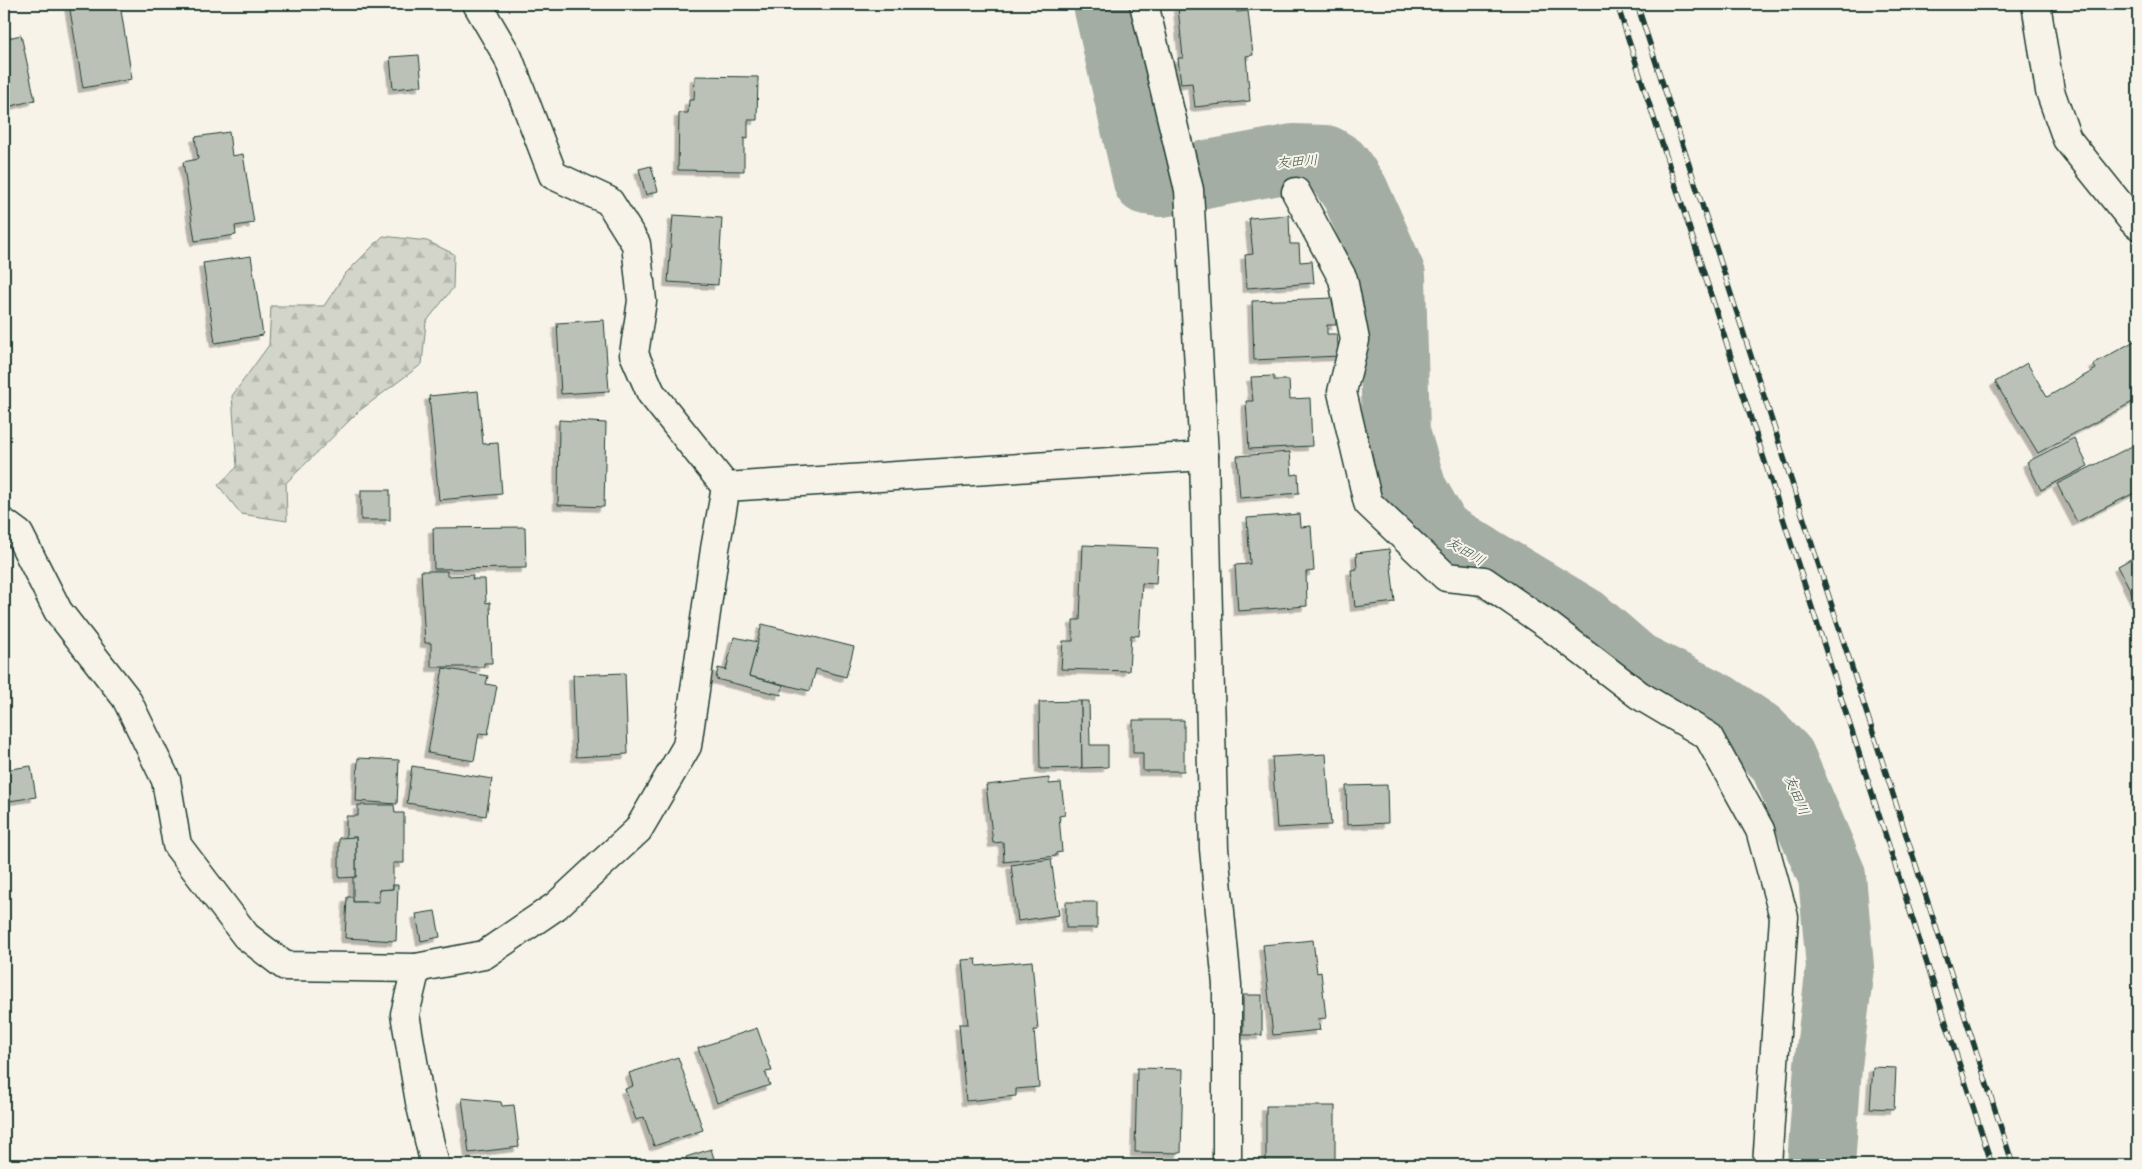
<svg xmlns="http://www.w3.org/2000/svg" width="2142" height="1169" viewBox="0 0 2142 1169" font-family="Mali,'Klee One',sans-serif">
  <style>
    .forest { fill: url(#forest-firs); stroke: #79897f }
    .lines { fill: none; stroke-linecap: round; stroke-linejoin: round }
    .river { stroke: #a4ada3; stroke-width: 68 }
    .building { fill: #bbc1b6; stroke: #1f3d34; filter: url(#shadow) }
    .minor-casing { stroke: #1f3d34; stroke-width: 31 }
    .minor { stroke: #f7f3e8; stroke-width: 28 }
    .rail-casing { stroke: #1f3d34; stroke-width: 5.5 }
    .rail { stroke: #f7f3e8; stroke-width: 4; stroke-dasharray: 11; stroke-linecap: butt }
    .labels { text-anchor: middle; stroke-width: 4; stroke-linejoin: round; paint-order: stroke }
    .water-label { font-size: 14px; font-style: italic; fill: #405950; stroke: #f7f3e8 }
  </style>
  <defs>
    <pattern id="forest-firs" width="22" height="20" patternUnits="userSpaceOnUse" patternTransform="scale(1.25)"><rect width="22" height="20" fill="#d3d5ca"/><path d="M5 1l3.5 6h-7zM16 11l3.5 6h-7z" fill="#b5b8ae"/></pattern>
    <filter id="shadow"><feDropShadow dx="-4.5" dy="4.5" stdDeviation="0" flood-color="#0004"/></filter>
  </defs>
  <rect width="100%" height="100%" fill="#f7f3e8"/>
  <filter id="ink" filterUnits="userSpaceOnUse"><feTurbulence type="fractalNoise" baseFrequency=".02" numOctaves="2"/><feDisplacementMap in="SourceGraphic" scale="10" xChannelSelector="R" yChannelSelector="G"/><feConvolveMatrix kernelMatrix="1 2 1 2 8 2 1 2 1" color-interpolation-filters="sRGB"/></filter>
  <g filter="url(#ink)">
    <path class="forest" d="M383,236L427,241L454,254L453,288L426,322L422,364L359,411L286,483L287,521L241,514L218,485L237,467L232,396L269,345L271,306H324L345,274Z"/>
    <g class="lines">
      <path class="river" d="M1107,4L1147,181L1161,183L1294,158L1325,159L1338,167L1355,192L1392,276L1396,433L1413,490L1438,534L1583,621L1634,665L1715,706L1757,734L1782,759L1832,876L1840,967L1828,1066L1821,1165"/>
    </g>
    <g class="building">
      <path d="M69,4H120L132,79L83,88Z"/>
      <path d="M1195,4H1236L1237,12L1248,11L1253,55L1246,56L1250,101L1195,107L1192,83L1181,84L1178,58H1183L1178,7L1196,5Z"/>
      <path d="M21,35L35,100L4,108V39Z"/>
      <path d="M419,55L422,86L393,89L390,57Z"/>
      <path d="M695,76L758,77L757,120H748V139L744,138V171L678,170L679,113H688L689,100H694Z"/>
      <path d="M229,132L232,156L243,154L254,223L235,226L236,235L195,241L183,162L198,159L195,137Z"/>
      <path d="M651,166L658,191L646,195L639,169Z"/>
      <path d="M673,215L722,218L718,285L668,282Z"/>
      <path d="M1289,215L1290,244H1299L1300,262L1312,261L1314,283L1247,288L1245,255L1253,254L1249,218Z"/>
      <path d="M251,256L263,335L215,343L203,263Z"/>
      <path d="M1335,298L1336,325H1327V334H1337L1339,356L1254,360L1252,301Z"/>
      <path d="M604,320L609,391L561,394L557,323Z"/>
      <path d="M2138,339V399L2038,453L1995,382L2027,363L2047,397L2096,369L2093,364Z"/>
      <path d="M1274,376V380H1289L1290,399L1310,398L1312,446L1249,449L1246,401H1253L1251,377Z"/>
      <path d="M478,391L483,444L498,443L502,494L439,500L429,396Z"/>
      <path d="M559,420L606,423L604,507L558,505Z"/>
      <path d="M2074,438L2088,466L2041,490L2027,462Z"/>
      <path d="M2138,443V491L2077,522L2057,484Z"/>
      <path d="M1290,452L1292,475L1298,474L1299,493L1240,498L1237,456Z"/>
      <rect x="361" y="490" width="29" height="30"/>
      <path d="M1300,514L1301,527L1311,526L1314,571L1306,572L1307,606L1238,611L1235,565L1250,564L1247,518Z"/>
      <path d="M525,527L526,568L434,569L433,528Z"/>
      <path d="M1083,545L1158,548L1156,584L1142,583L1139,636L1131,635L1129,671L1061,669L1063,641H1073V620H1080Z"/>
      <path d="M1389,549L1395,602L1355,607L1351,570L1357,569L1356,553Z"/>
      <path d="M2138,555V605L2118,566Z"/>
      <path d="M421,571H447V576L473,575L472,579H485L486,603L490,602L492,663H484V667H431V643H425Z"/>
      <path d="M762,624L854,647L846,677L816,669L810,691L749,676Z"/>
      <path d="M734,637L758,642L749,676L783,685L781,695L716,679L718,668L726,670Z"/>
      <path d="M443,668L488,676L486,684L497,686L488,734L479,733L474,761L428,753Z"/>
      <path d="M625,673L628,754L576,757L573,675Z"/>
      <path d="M1081,701L1082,768L1040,769L1039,702Z"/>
      <path d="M1081,701H1089L1090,745H1108V767L1082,768Z"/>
      <path d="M1133,720H1184V771H1143V753H1133Z"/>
      <path d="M1326,754L1331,825L1277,828L1272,757Z"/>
      <path d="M358,758L399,760L397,804L356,801Z"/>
      <path d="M31,766L36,797L9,801L4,770Z"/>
      <path d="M412,766L492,779L486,816L407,803Z"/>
      <path d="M1049,778V784L1061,783L1065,815L1059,816L1062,852L1056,853V856L1004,862L1003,842L993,843L986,785Z"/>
      <path d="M1387,785L1388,823L1347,825L1346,786Z"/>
      <path d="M358,805H394L395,813H404V863H393V889L379,890V902H353V877H356V837L346,838V816H358Z"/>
      <path d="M356,837V877L339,878V838Z"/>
      <path d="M1051,859L1059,915L1018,921L1011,865Z"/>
      <path d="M393,885H398L396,941L345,938L347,897H353V902H379V890L393,889Z"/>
      <rect x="1066" y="902" width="31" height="26"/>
      <path d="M435,911L440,937L421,941L416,914Z"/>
      <path d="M1313,940L1317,973L1321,972L1326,1018L1318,1019L1320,1030L1273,1035L1263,945Z"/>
      <path d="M976,959L977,966L1032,961L1038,1030H1034L1039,1087L1016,1089V1096L966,1101L959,1024H968L962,960Z"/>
      <rect x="1243" y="995" width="19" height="40"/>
      <path d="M757,1028L772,1071L765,1072L770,1085L717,1103L698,1048Z"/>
      <path d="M678,1057L703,1130L654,1146L644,1117L636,1120L625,1089L633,1086L629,1073Z"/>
      <path d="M1873,1067L1896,1068L1894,1109L1870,1108Z"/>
      <path d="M1137,1068L1183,1069L1181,1153L1135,1152Z"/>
      <path d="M462,1098L501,1102L502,1106L514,1105L519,1147L469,1153Z"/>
      <path d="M1266,1106H1335V1165L1266,1164Z"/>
      <path d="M711,1149L716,1165H678L687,1162L686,1157Z"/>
    </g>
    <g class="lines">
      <defs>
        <g id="minor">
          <path d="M1144,4L1189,190L1204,456L1214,849L1227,985V1165"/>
          <path d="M2036,4L2050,91L2067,139L2132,220L2138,225"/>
          <path d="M1296,192L1343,279L1355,340L1342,392L1368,503L1446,577L1484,581L1549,626L1639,695L1708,736L1760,830L1784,917L1767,1165"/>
          <path d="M726,487L1204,456"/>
          <path d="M4,523L19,534L58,611L126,698L166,780L177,845L246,936L285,966L416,968"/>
          <path d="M435,1165L420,1102L405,1014L416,968L484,955L556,906L638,830L687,746L715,549L726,487L651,393L634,354L642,301L636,244L609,201L553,175L508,57L477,4"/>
        </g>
      </defs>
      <use href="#minor" class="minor-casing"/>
      <use href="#minor" class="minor"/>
      <defs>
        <g id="rail">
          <path d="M1617,4L1992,1165"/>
          <path d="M1637,4L2013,1165"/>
        </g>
      </defs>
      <use href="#rail" class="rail-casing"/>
      <use href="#rail" class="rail"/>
    </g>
  </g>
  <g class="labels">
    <g class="water-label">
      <text transform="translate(1297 161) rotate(-4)" y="5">友田川</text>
      <text transform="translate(1466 551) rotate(31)" y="5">友田川</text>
      <text transform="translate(1797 795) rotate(67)" y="5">友田川</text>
    </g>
  </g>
  <rect width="2142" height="1169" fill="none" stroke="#f7f3e8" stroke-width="20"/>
  <rect x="10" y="10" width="2122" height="1149" fill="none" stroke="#1f3d34" stroke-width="2" filter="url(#ink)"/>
</svg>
